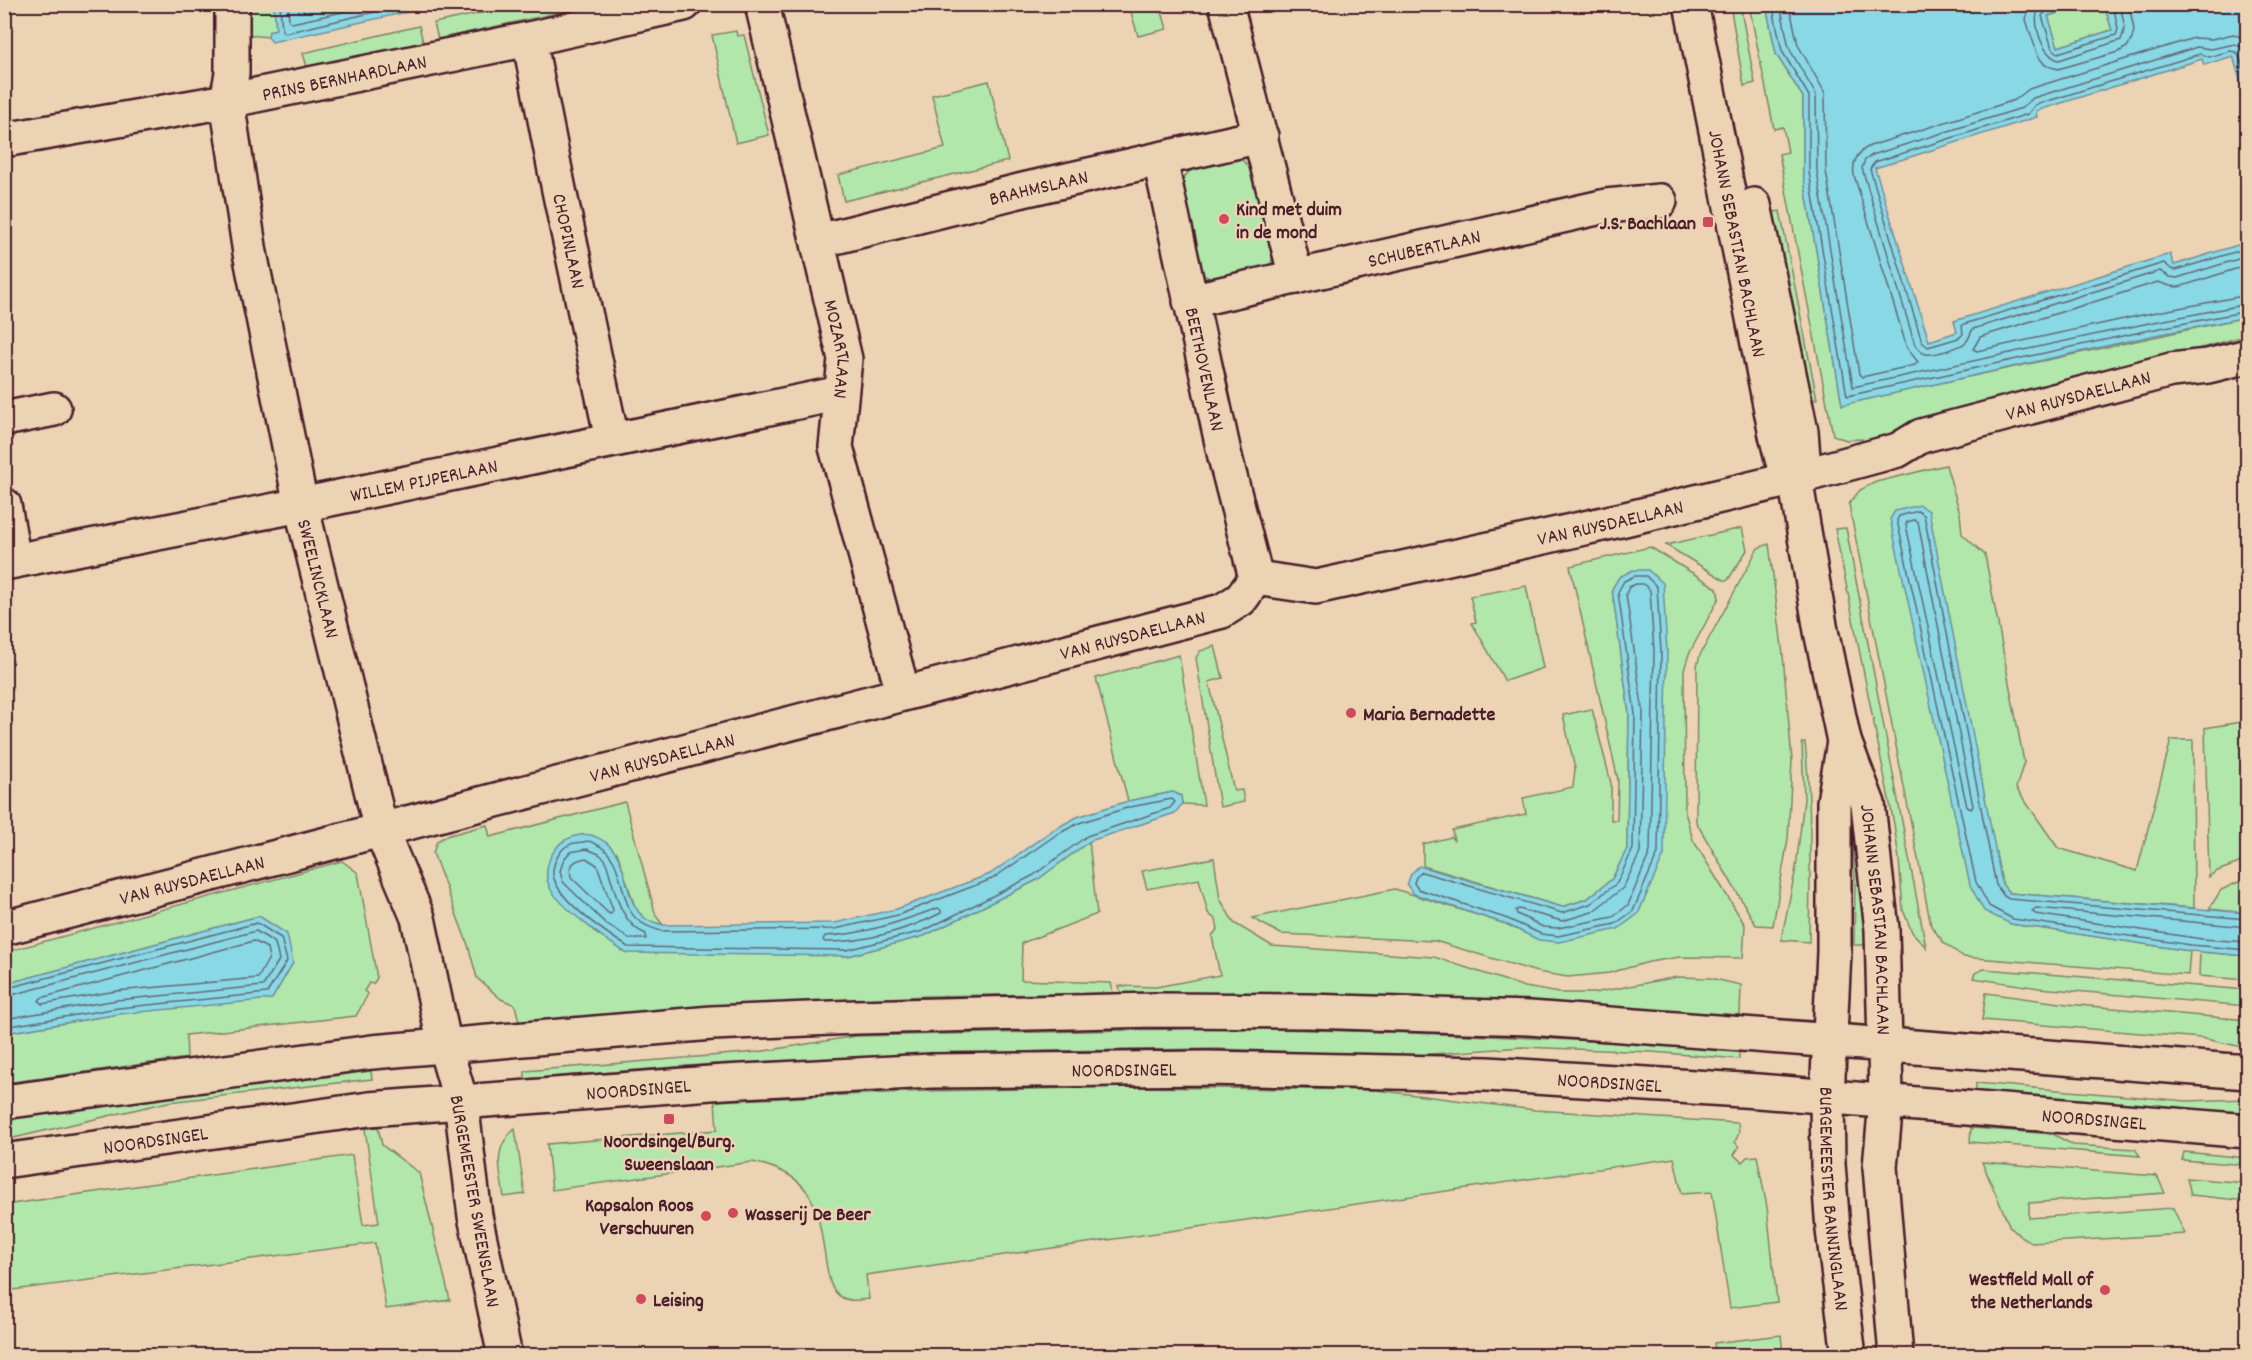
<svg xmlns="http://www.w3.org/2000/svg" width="2252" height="1360" viewBox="0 0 2252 1360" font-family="Dekko,sans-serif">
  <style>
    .green { fill: #b1e7aa; stroke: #7e836a; stroke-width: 1.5 }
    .water { fill: #89d8e5; stroke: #708e9b; stroke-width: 1.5 }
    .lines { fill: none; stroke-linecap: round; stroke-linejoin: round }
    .shore { stroke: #636975; stroke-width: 1.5 }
    .minor-casing { stroke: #4a1f2b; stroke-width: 38 }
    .tertiary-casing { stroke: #4a1f2b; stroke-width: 38 }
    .secondary-casing { stroke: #4a1f2b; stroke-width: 38 }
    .minor { stroke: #ecd3b4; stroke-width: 33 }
    .tertiary { stroke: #ecd3b4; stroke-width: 33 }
    .secondary { stroke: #ecd3b4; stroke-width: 33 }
    .poi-dot { fill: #d1495b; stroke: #ecd3b4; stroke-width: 2 }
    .labels { text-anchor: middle; stroke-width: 5; stroke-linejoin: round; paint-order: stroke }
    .street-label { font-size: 20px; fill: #4a1f2b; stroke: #ecd3b4 }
    .poi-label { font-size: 20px; font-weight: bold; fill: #4a1f2b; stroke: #ecd3b4; text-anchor: start }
  </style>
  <rect width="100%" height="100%" fill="#ecd3b4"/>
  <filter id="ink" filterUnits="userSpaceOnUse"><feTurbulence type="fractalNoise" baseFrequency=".0167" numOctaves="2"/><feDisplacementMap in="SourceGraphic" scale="12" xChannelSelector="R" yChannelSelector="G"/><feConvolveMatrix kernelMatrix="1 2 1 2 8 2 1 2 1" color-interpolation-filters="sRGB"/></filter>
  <g filter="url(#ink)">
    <g class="green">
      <path d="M247,5H274L276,29L269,31L268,37L248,35Z"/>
      <path d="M519,5H564L566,11L438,39L434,23Z"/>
      <path d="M1129,5H1160L1167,29L1138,36Z"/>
      <path d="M1730,5H1740L1755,83L1744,86Z"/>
      <path d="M1749,5H1766L1776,54L1803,97V173L1842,404L2247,317V335L1865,444L1862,439L1846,440L1833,435L1779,154L1788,152L1783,127L1774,129Z"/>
      <path d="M2083,5H2104L2112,30L2058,47L2048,16Z"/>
      <path d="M419,26L423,42L307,67L303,53Z"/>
      <path d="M736,31L737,36L744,35L769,135L736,143L712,35Z"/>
      <path d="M989,81L1008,161L844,201L838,175L945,148L932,95Z"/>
      <path d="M1228,155L1241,159L1252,170L1274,252L1271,263L1262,271L1220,282L1200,274L1178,190C1187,164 1204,163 1228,155Z"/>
      <path d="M1780,211L1817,399L1811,400L1769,213Z"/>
      <path d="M1946,465L1960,513L1962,534L1985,555L2024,762L2016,788L2058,848L2137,871L2171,740H2193L2194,908L2009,893L2002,884L1920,505L2011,924L2190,951L2188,975L1964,957L1944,943L1931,926L1849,504L1860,490L1876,482Z"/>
      <path d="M1742,528L1747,550L1728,580H1724L1666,545Z"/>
      <path d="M1846,528L1926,947L1912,932L1903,910L1899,859L1894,824L1835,529Z"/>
      <path d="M1769,544L1783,655L1792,761L1788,839L1773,926L1756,925L1696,822L1697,666L1700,655L1758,548Z"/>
      <path d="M1650,547L1717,588L1719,598L1689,654L1684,670L1685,812L1693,840L1745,925L1743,958L1680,957L1649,962L1609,973L1568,977L1537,972L1435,941L1281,934L1252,918L1395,889L1506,924L1539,940L1664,855L1612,589L1629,713L1627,849L1612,879L1587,899L1562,907L1423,866V844L1451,837L1454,841L1452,830L1526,814L1523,798L1573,787L1575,769L1563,715L1592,709L1611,783V820H1617L1618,780L1570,566Z"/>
      <path d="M1526,586L1543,668L1505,681L1472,623L1476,622L1470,596Z"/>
      <path d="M1215,646L1223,678L1209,682L1234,791L1242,790L1244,802L1220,807L1196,658L1200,651Z"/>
      <path d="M1179,655L1204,805L1182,804L1181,796L1173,792L1128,801L1096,678Z"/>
      <path d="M2247,721V860L2215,872L2209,877L2205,728Z"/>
      <path d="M1802,743H1805C1812,808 1810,876 1809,942L1781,940L1796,868L1804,799Z"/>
      <path d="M1851,794L1868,945H1854L1855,882Z"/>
      <path d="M625,802L656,916L663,925L647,920L636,910L617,852L550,888L598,935L848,956L924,936L1037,880L1089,841L1097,914L1022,943L1021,980L1111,983L1113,993L928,996L722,1006L519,1022L515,1005L501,999L477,978L468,945L433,853L437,841L446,836L487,825L490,837Z"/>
      <path d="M1214,858L1220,899L1234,923L1272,946L1434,957L1525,987L1559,993H1593L1677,977L1710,978L1741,985L1740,1015L1595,1007L1121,993L1119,986L1156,987L1220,975L1212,936L1218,928L1216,920L1208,913L1199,879L1147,889L1142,871Z"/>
      <path d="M342,861L358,873L377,978L373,984L369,983L364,991L368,994L356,1016L186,1035L187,1058L5,1083V1033L119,1014L259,916L5,984V952Z"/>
      <path d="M2247,878V913L2209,909L2221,890Z"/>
      <path d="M2200,952L2247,956V980L2199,976Z"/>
      <path d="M1984,969L2247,990V1006L2039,988L1973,978L1975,973Z"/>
      <path d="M1986,993L2067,1004L2247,1020V1048L2201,1038L1982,1020Z"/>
      <path d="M1219,1028C1393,1031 1566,1038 1739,1050V1059L1652,1052L1522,1047L1406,1056L1217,1049L1048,1051L713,1064L525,1079V1071L758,1052L856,1036Z"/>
      <path d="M371,1071L372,1079L168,1102L5,1140L4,1118Z"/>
      <path d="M1976,1083L2187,1101L2247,1099V1113L1976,1092Z"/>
      <path d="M1126,1087L1376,1090L1535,1110L1738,1123L1739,1133L1735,1142L1739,1147L1734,1155L1742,1162L1747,1157L1757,1156L1767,1207L1777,1302L1730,1308L1712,1192L1682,1194L1674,1158L866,1275L869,1299C859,1300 849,1302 841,1297C831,1290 829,1280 827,1268C817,1210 819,1175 752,1162L552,1190L547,1144L717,1130L715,1101L930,1091Z"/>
      <path d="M378,1127L382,1145L419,1173L450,1300L386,1309L375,1243L5,1291V1205L352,1155L363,1225L379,1223L365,1129Z"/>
      <path d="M1971,1128L2053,1134L2073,1145L2135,1149L2140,1156L1970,1142Z"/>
      <path d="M515,1129L525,1194L504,1197C500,1171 492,1147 515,1129Z"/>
      <path d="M2184,1152L2247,1158V1165L2182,1160Z"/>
      <path d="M1982,1162L2157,1176L2165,1193L2029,1203V1218L2173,1208L2185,1234L2032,1243L2020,1236L2010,1227Z"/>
      <path d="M2187,1178L2247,1183V1201L2191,1195Z"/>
      <path d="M1781,1335L1783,1355H1716L1714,1343Z"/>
    </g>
    <g class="water">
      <path d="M414,5L416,10L272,42L268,37L269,31L276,29L274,5Z"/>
      <path d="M1766,5H2083L2048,16L2058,47L2112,30L2105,8L2115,5H2244L2248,15L2247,104L2233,56L2204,65L2202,59L2036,111L2037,117L1875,168L1929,341L1957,332L1954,321L2170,254L2174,265L2247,242V317L2151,336L1842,405L1803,173V97L1776,54Z"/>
      <path d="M1920,505L1929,511L2002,884L2009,893L2247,913V956L2190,951L2011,924L1984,911L1970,885L1890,519L1895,511Z"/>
      <path d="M1633,570H1648L1663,583L1667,651L1664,855L1638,914L1618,929L1559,942L1539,940L1506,924L1414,894L1407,885L1411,874L1419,866L1562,907L1587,899L1612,879L1627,849L1629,713L1612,589L1619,577Z"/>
      <path d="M1173,792L1181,796L1182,804L1175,813L1090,841L1037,880L924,936L848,956L626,953C607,941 560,907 550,888C543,874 548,857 558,846C564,838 581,833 591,835C636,849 617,898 646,919C650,922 657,923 663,925L835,923L897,909L990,874L1053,830L1077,817L1128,801Z"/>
      <path d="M259,916L287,934L293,963L272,999L119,1014L5,1033V984Z"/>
    </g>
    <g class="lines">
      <g class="shore">
        <path d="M280,4L282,30L285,33L409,4"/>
        <path d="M288,4L289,21L292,23L379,4"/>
        <path d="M1772,4L1782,51L1809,96V172L1847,396L2150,330L2248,311"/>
        <path d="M1780,4L1789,48L1816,95L1817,172L1853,387L2149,323L2248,304"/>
        <path d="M1789,4L1798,45L1825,93L1826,171L1859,374L1862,377L1915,365L1918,362L1907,348L1854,175C1852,161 1857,152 1870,146L2015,100L2029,89L2194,38L2212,39L2233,34L2248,40"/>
        <path d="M2029,4L2026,20L2038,56L2045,65L2058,69L2118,52L2127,47L2132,39L2134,30L2129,4"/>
        <path d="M2041,4C2029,17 2042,57 2059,60L2121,40L2125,28L2120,4"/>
        <path d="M2063,4L2047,10L2042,16L2052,48L2058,53L2116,35L2118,29L2113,4"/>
        <path d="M2248,58L2243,48L2235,44L2211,49L2197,47L2033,98L2022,108L1872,155L1865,160L1862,168L1915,345C1918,349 1920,353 1926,354C1933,356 1961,347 1966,342C1970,338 1970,333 1973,329L2160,271L2170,277L2177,278L2248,256"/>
        <path d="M2248,83L2239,56L2236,52L2230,51L2209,57L2200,54L2035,105L2028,114L1875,162L1870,169L1922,342L1928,347L1959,338L1963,334L1962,326L1964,324L2164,263L2171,269L2176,270L2248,248"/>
        <path d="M2248,265L2179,287L2170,286L2158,282L1980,337L1973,349L1977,351L2147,314L2248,295"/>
        <path d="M1914,520L1918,522L1973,806L1971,809L1967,807L1906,525L1907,522Z"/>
        <path d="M1635,576H1646L1657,587L1661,652L1658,853L1633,911L1615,924L1558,936L1541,934L1508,919L1418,889L1414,883L1416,877L1422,872L1562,913L1590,904L1617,883L1633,849L1635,714L1618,592L1624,581Z"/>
        <path d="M1636,584H1643L1650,590L1654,652L1650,852L1628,905L1613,917L1558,928L1543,927L1517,914L1516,910L1519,909L1562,921L1592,912L1623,888L1640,853L1643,713L1626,594L1629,587Z"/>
        <path d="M1172,799L1175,802L1170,808L1087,836L1034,875L923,931L847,950L628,947C606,933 558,901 553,875C552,866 557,856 562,850C568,843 575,843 583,842C589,840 591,842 596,844C622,856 619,890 631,912C637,923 649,927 661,931L835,929L898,915L992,879L1056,835L1079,823L1130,807Z"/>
        <path d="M587,849L599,854L605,859C614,885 618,923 646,934V939H630L606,924L563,882L560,871L564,859L570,852Z"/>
        <path d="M586,858L597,865L613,910L611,914L608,913L571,877C568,864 575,860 586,858Z"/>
        <path d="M938,908L941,910V913C908,930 862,943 825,942L823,940L825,936C864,935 902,921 938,908Z"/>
        <path d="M2248,919L2009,899L2004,896L1996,885L1924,515L1918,511L1899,516L1897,520L1976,882L1989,906L2013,919L2191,945L2248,950"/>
        <path d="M2248,927L2036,908L2032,911L2035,914L2202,939L2248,942"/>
        <path d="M254,941L267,948L269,958L258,978L116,991L42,1004L39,1001L41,998Z"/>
        <path d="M4,989L257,923L281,938L287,961L267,993L118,1008L4,1027"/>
        <path d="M4,997L256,931L275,943L279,960L263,986L117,1000L4,1019"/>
      </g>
      <defs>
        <g id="minor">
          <path id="s1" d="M232,4V73L227,101L250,253L301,505L346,687L381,830L418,918L445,1047"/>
          <path id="s2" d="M762,4L845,359L836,447L903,693"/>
          <path d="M1226,4L1296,277"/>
          <path id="s3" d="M529,39L559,190L612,439"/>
          <path id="s4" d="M4,140L227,101L529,39L684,4"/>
          <path id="s5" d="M1160,160L1225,457L1256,578"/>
          <path id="s6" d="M819,241L1023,190L1261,136"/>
          <path id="s7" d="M1190,301L1606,206L1660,201"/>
          <path d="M4,419L54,409"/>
          <path d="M4,505L14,561"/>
          <path id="s8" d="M4,563L301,505L841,393"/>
          <path id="s9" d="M1256,578L1316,587L1621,520L1795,478L1898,450L1921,436L2171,370L2208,366L2248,356"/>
          <path id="s10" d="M4,928L1222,611L1241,599L1256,578"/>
          <path d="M461,1102L475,1216L505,1356"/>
        </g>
        <g id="tertiary">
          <path id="s11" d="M1691,4L1776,435L1782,459L1795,478L1821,631L1844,741L1868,804L1875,869L1882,929L1885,1046L1886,1102L1880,1167L1896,1356"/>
          <path d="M1754,205L1801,431L1803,457L1795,478"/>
          <path id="s12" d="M1844,742L1834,802V952L1827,1097L1828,1164L1833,1230L1849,1356"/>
        </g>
        <g id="secondary">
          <path d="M445,1047L461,1102"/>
          <path d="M4,1102L372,1052L712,1023L856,1017L1155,1010L1308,1011L1529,1018L2248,1072"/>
          <path id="s13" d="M4,1161L369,1109L724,1082L931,1071L1207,1068L1487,1074L1758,1091L2248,1131"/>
        </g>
      </defs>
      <use href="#minor" class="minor-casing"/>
      <use href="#tertiary" class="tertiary-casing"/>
      <use href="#secondary" class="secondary-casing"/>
      <use href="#minor" class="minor"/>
      <use href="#tertiary" class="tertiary"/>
      <use href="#secondary" class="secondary"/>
    </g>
  </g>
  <g class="poi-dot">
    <circle cx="1224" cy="219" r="6"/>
    <rect x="1702" y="216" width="12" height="12" rx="3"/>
    <circle cx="1351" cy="713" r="6"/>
    <rect x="663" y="1113" width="12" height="12" rx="3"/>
    <circle cx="733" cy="1213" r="6"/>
    <circle cx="706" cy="1216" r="6"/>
    <circle cx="2105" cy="1290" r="6"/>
    <circle cx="641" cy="1299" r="6"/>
  </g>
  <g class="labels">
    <g class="street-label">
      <text dy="7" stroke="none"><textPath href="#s4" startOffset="346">PRINS BERNHARDLAAN</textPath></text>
      <text dy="7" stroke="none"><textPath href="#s6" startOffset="226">BRAHMSLAAN</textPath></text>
      <text dy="7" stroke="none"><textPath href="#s3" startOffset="206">CHOPINLAAN</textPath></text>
      <text dy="7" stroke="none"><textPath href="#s11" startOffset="244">JOHANN SEBASTIAN BACHLAAN</textPath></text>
      <text dy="7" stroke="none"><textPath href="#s7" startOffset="240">SCHUBERTLAAN</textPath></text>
      <text dy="7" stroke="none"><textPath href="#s2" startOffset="354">MOZARTLAAN</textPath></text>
      <text dy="7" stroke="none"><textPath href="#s5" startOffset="214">BEETHOVENLAAN</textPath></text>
      <text dy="7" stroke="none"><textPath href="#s9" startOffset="848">VAN RUYSDAELLAAN</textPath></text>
      <text dy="7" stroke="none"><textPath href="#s8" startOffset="428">WILLEM PIJPERLAAN</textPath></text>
      <text dy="7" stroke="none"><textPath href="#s9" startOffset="362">VAN RUYSDAELLAAN</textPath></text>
      <text dy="7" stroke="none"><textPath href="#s1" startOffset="584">SWEELINCKLAAN</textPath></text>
      <text dy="7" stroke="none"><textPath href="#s10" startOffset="1166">VAN RUYSDAELLAAN</textPath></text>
      <text dy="7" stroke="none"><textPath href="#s10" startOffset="680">VAN RUYSDAELLAAN</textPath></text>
      <text dy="7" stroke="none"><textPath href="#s10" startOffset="194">VAN RUYSDAELLAAN</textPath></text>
      <text dy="7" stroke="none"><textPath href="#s11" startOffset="938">JOHANN SEBASTIAN BACHLAAN</textPath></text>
      <text dy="7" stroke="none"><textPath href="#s13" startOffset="1125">NOORDSINGEL</textPath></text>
      <text dy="7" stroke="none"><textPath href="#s13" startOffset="1611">NOORDSINGEL</textPath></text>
      <text dy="7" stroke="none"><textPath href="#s13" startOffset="639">NOORDSINGEL</textPath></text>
      <text dy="7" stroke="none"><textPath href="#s13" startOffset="2097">NOORDSINGEL</textPath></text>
      <text dy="7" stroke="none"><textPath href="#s13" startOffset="153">NOORDSINGEL</textPath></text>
      <text dy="7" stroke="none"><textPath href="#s12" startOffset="458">BURGEMEESTER BANNINGLAAN</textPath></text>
      <text transform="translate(476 1201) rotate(80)" y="7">BURGEMEESTER SWEENSLAAN</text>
    </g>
    <g class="poi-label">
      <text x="1236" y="215">Kind met duim<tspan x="1236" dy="23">in de mond</tspan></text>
      <text x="1696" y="229" text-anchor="end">J.S. Bachlaan</text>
      <text x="1363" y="720">Maria Bernadette</text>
      <text x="669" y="1147" text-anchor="middle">Noordsingel/Burg.<tspan x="669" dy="23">Sweenslaan</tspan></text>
      <text x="694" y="1211" text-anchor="end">Kapsalon Roos<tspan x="694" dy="23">Verschuuren</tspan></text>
      <text x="745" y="1220">Wasserij De Beer</text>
      <text x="2093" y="1285" text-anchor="end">Westfield Mall of<tspan x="2093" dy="23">the Netherlands</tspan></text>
      <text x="653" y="1306">Leising</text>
    </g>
  </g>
  <rect width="2252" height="1360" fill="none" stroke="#ecd3b4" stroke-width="24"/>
  <rect x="12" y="12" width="2228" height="1336" fill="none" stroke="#4a1f2b" stroke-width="2" filter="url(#ink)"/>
</svg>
